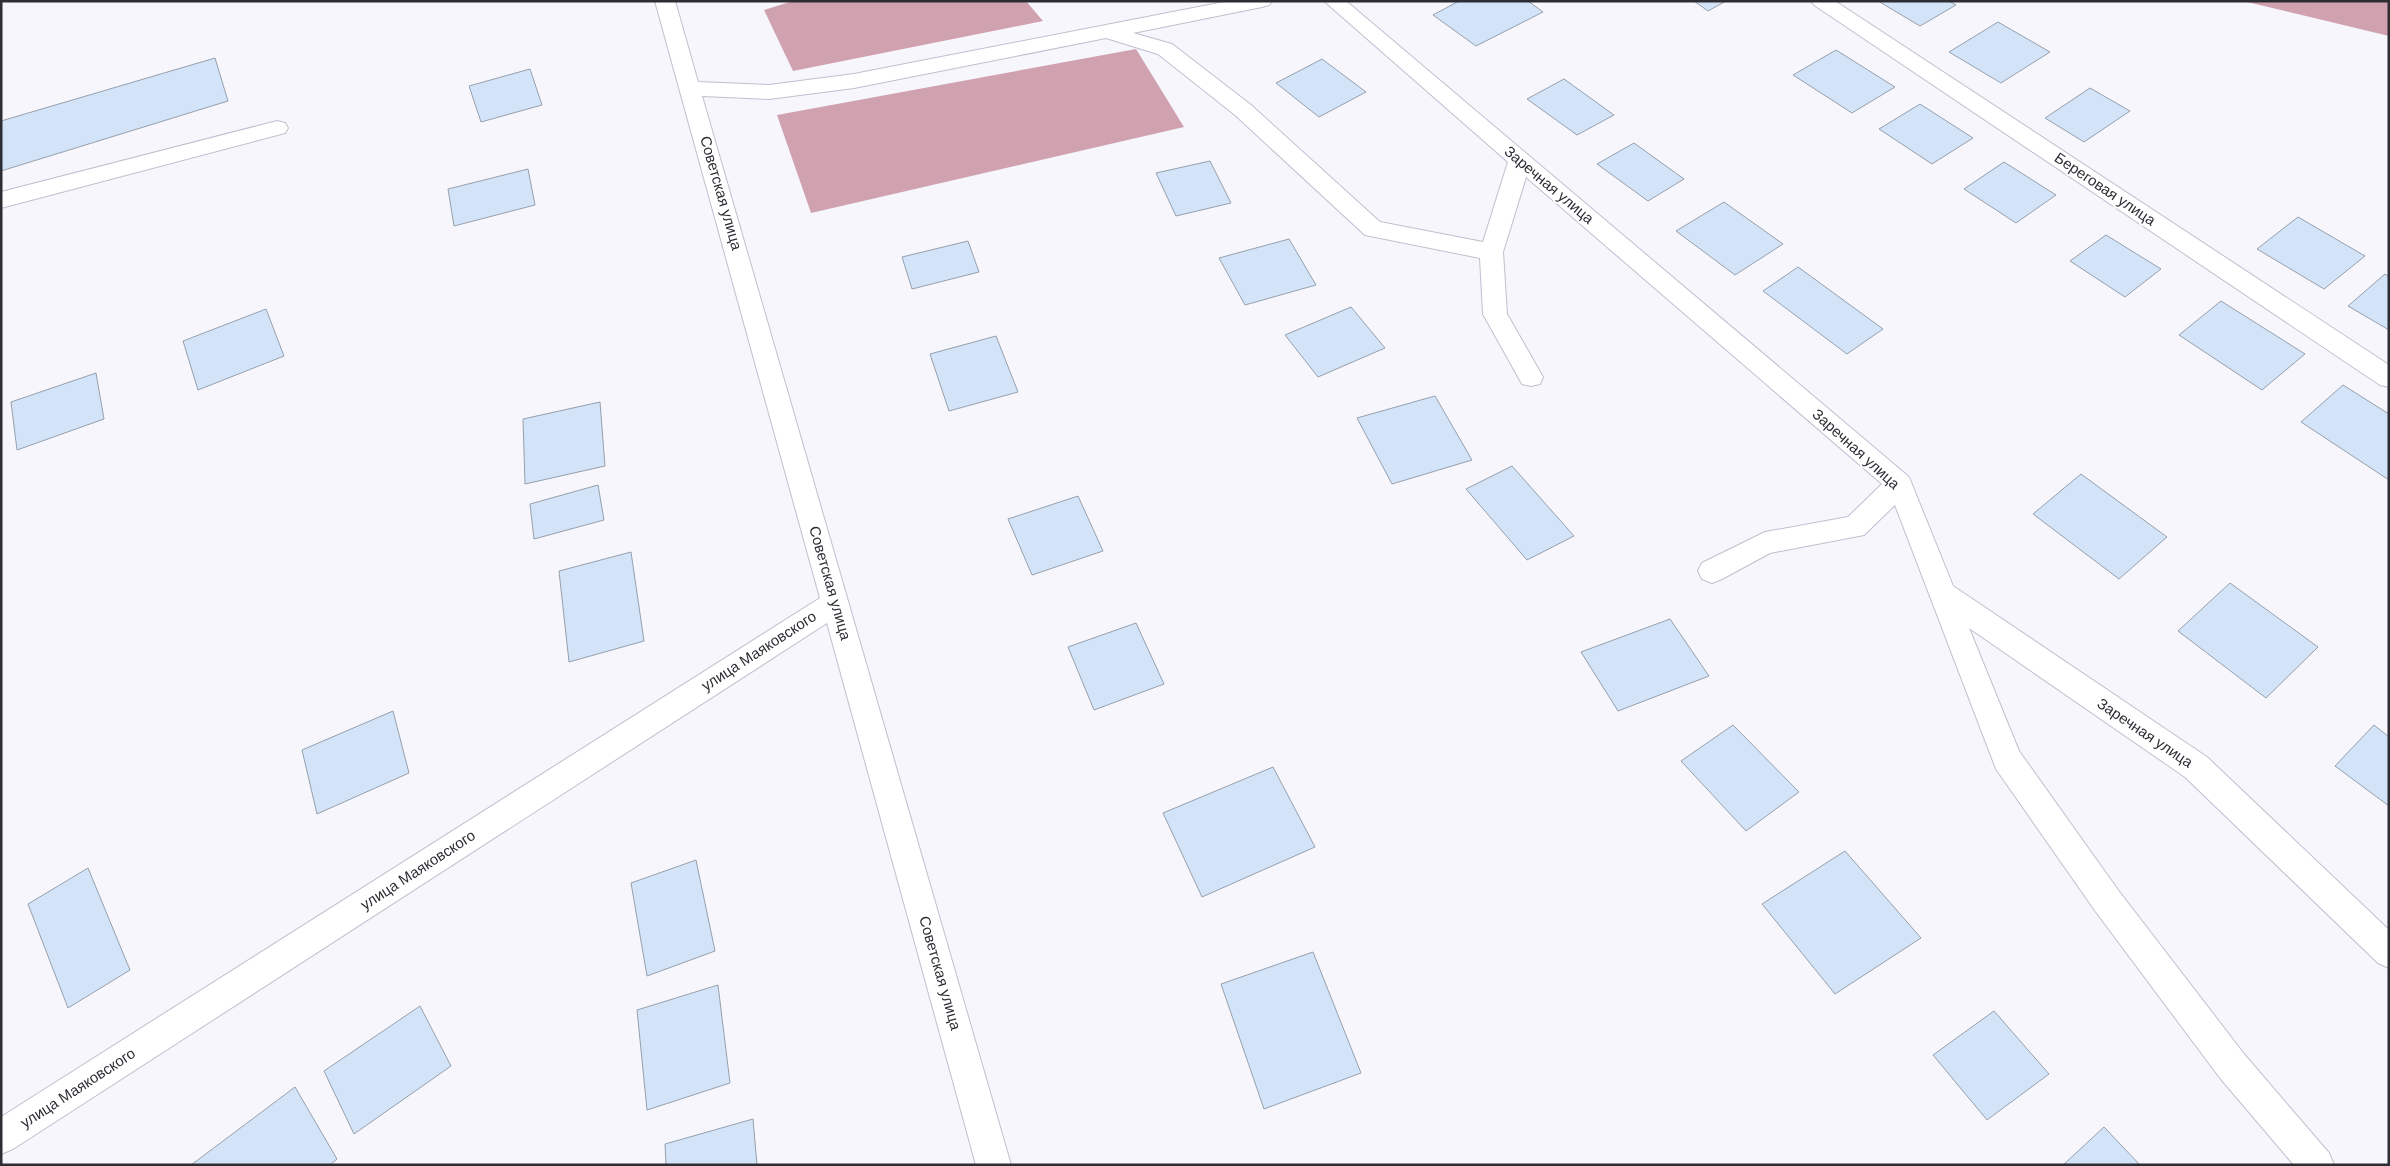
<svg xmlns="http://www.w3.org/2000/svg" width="2390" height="1166" viewBox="0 0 2390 1166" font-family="'DM Sans',sans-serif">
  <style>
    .forest { fill: #d0a2b0 }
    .building { fill: #d3e3f8; stroke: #96a0ac }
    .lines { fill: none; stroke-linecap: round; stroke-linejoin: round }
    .minor-casing { stroke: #c1bfcf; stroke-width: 2 }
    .minor { fill: #fff; fill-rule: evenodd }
    .labels { text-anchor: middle; stroke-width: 4; stroke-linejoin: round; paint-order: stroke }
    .street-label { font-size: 15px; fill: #2e2d33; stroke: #fff }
  </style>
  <rect width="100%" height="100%" fill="#f7f6fd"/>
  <g class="forest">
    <path d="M793,1H1026L1043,21L793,71L764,10Z"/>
    <path d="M2243,1H2389V36Z"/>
    <path d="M1136,49L1184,127L811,213L777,115Z"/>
  </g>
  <g class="building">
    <path d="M1459,1H1528L1543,12L1476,46L1433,15Z"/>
    <path d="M1694,1H1726L1708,11Z"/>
    <path d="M1878,1H1949L1956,5L1920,26Z"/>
    <path d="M1998,22L2050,52L2001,83L1949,52Z"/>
    <path d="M1836,50L1895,87L1852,113L1793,75Z"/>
    <path d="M215,58L228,101L1,171V121Z"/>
    <path d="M1322,59L1366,92L1319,117L1276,83Z"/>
    <path d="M530,69L542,105L481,122L469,86Z"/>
    <path d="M1564,79L1614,115L1577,135L1527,99Z"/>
    <path d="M2090,88L2130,111L2084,142L2045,118Z"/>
    <path d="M1920,104L1973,138L1932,164L1879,129Z"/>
    <path d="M1634,143L1684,179L1648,201L1597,164Z"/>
    <path d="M1210,161L1231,203L1176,216L1156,173Z"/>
    <path d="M2004,162L2056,195L2016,223L1964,189Z"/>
    <path d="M528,169L535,205L454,226L448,189Z"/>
    <path d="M1724,202L1783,244L1735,275L1676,231Z"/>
    <path d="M2298,217L2365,256L2324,289L2257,249Z"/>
    <path d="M2106,235L2161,269L2125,297L2070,261Z"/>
    <path d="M1289,239L1316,285L1245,305L1219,258Z"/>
    <path d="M968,241L979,272L912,289L902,257Z"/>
    <path d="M1798,267L1883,329L1847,354L1763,291Z"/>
    <path d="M2385,274L2389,277V330L2348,306Z"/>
    <path d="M2221,301L2305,354L2262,390L2179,335Z"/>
    <path d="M1351,307L1385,348L1318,377L1285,335Z"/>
    <path d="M266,309L284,356L198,390L183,341Z"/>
    <path d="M996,336L1018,392L949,411L930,354Z"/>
    <path d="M96,373L104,419L17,450L11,402Z"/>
    <path d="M2343,385L2389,414V480L2301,422Z"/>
    <path d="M1435,396L1472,460L1392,484L1357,418Z"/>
    <path d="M600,402L605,466L525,484L523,419Z"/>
    <path d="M1512,466L1574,536L1527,560L1466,489Z"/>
    <path d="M2081,474L2167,537L2119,579L2033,514Z"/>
    <path d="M598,485L604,520L534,539L530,504Z"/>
    <path d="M1078,496L1103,551L1032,575L1008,519Z"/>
    <path d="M631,552L644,641L569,662L559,571Z"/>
    <path d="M2230,583L2318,647L2266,698L2178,631Z"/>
    <path d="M1670,619L1709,676L1618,711L1581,652Z"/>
    <path d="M1136,623L1164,684L1094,710L1068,647Z"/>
    <path d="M393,711L409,773L317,814L302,750Z"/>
    <path d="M1733,725L1799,792L1746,831L1681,761Z"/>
    <path d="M2374,725L2389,737V806L2335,766Z"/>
    <path d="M1273,767L1315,847L1202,897L1163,813Z"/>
    <path d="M1845,851L1921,938L1835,994L1762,904Z"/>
    <path d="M696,860L715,951L647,976L631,883Z"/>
    <path d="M88,868L130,970L68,1008L28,904Z"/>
    <path d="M1313,952L1361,1073L1264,1109L1221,984Z"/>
    <path d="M718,985L730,1083L647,1110L637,1010Z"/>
    <path d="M420,1006L451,1066L354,1134L324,1071Z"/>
    <path d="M1994,1011L2049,1074L1987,1120L1933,1055Z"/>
    <path d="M295,1087L337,1159L330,1165H191Z"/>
    <path d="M753,1119L757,1165H666L665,1144Z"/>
    <path d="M2104,1127L2140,1165H2063Z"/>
  </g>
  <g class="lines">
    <defs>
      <g id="minor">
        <path d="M655,1H675L698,82L769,85L854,74L1229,1H1272L1269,5L1262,7L1133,33L1172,44L1251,105L1380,222L1483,242L1508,162L1324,1H1346L1909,477L1953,586L2207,757L2389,930V968L2378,963L2185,777L1969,628L2019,751L2118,890L2244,1054L2329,1153L2334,1165H2294L2220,1078L2096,912L1996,769L1895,505L1864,535L1770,553L1722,579L1712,583L1702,579L1698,571L1702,563L1765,532L1848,517L1882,484L1526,177L1503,252L1507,314L1543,377L1540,384L1531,386L1522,384L1483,314L1480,258L1365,235L1235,115L1158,54L1106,38L854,88L769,99L702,96L1011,1165H976L827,623L13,1149L1,1154V1117L820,598Z"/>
        <path d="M1811,1H1835L2389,365V387L2380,385L1814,5Z"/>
        <path d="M277,121L285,123L288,128L285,133L1,208V192Z"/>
      </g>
    </defs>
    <use href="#minor" class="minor-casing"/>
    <use href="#minor" class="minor"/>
  </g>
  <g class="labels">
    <g class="street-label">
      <text transform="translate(1549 185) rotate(40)" y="5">Заречная улица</text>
      <text transform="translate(2105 189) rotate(34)" y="5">Береговая улица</text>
      <text transform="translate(721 193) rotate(74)" y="5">Советская улица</text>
      <text transform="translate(1856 449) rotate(42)" y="5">Заречная улица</text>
      <text transform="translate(830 583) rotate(74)" y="5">Советская улица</text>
      <text transform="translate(759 651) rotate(-33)" y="5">улица Маяковского</text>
      <text transform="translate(2145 733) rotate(34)" y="5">Заречная улица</text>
      <text transform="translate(418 870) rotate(-33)" y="5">улица Маяковского</text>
      <text transform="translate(940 973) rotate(74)" y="5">Советская улица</text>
      <text transform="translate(78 1088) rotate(-33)" y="5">улица Маяковского</text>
    </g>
  </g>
  <rect width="2390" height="1166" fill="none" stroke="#2e2d33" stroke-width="5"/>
</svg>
